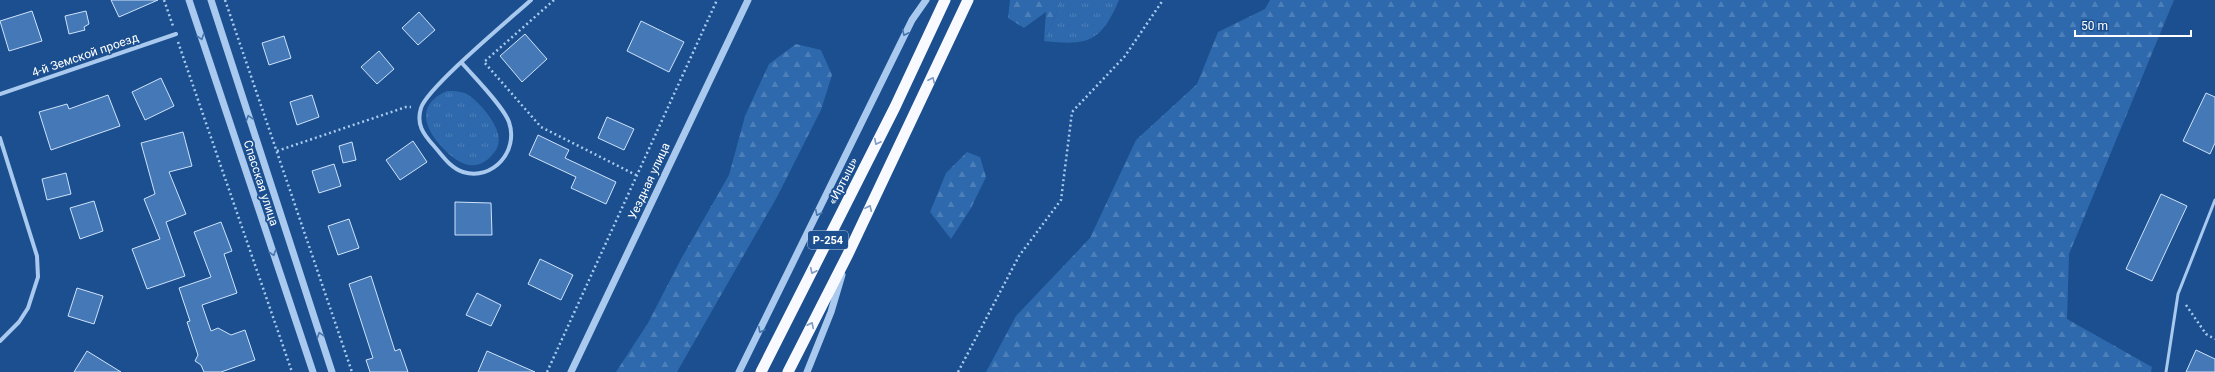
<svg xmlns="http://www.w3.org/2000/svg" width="2215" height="372" viewBox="0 0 2215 372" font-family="Roboto,sans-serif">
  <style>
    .grass { fill: url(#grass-tufts) }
    .forest { fill: url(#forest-firs) }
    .building { fill: #4478b7; stroke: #cfe3fa }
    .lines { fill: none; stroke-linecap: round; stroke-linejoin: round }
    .path { stroke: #a9c9ee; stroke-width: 2.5; stroke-dasharray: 2 3; stroke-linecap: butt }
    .service { stroke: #a9c9ee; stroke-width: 3 }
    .minor { stroke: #a9c9ee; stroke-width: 4 }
    .tertiary { stroke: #a9c9ee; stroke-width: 7 }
    .trunk { stroke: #f8faff; stroke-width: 11 }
    .oneway { stroke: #4674ac }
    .oneway2 { stroke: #7e9cc1 }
    .labels { text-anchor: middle; stroke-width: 3.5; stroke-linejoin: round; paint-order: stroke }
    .shield { fill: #1b4f8f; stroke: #bbcadd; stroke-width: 1 }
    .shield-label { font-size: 11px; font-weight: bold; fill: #fff }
    .street-label { font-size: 12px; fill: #fff; stroke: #1b4f8f }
  </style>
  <defs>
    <pattern id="grass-tufts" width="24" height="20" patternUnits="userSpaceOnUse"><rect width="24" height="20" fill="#2e69ad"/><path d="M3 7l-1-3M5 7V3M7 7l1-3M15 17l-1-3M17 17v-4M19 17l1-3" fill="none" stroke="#4d80b9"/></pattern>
    <pattern id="forest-firs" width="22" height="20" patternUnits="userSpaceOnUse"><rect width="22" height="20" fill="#2e69ad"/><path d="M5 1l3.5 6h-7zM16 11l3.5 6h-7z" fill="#4d80b9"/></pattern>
  </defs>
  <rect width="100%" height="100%" fill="#1b4f8f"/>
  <g class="grass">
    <path d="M1062,0H1119C1101,42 1088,46 1044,41Z"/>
    <path d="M447,91C455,91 463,91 470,96C483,106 507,133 496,150C478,176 458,165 441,146C423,126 417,104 447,91Z"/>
  </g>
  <g class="forest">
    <path d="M1010,0H1062L1044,41L1046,12L1024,28L1008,18Z"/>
    <path d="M1270,0H2174L2069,254L2067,319L2152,367L2151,372H986L1016,316L1090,238L1136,140L1197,84L1218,32L1265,9Z"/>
    <path d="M796,44L821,50L832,75L821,110L777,197L677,372H616L648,323L681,259L729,175L745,116L769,64Z"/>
    <path d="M967,152L980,157L986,177L971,208L951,239L930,212L946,173Z"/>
  </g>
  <g class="building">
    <path d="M111,0H158L119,17Z"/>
    <path d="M32,11L42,41L9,51L0,21Z"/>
    <path d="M86,11L89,24L84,27L85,30L69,34L65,16Z"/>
    <path d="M419,12L435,30L418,45L402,28Z"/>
    <path d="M641,21L684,42L669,72L627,51Z"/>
    <path d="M525,34L547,59L522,82L500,56Z"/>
    <path d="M284,36L291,58L269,65L262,43Z"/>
    <path d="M379,51L394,69L377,84L361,67Z"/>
    <path d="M161,78L174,106L145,120L132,92Z"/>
    <path d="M2206,93L2215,97V143L2210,154L2183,141Z"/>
    <path d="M108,95L120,126L51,150L39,112L67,104L69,109Z"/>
    <path d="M312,95L319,117L297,125L290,102Z"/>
    <path d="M607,117L634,129L624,150L598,138Z"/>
    <path d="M183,132L192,166L169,172L186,214L166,222L185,276L147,289L132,249L160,239L144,199L155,194L141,143Z"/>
    <path d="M538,135L569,150L565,158L616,182L606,204L571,188L576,177L529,155Z"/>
    <path d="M413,141L427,162L400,180L386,160Z"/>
    <path d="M352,142L356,160L343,163L339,146Z"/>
    <path d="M334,164L341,186L319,193L312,171Z"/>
    <path d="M66,173L71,194L47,200L42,179Z"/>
    <path d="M2161,194L2187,206L2152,281L2126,269Z"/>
    <path d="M94,201L103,231L80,239L70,208Z"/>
    <path d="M455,202L491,203L492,235H455Z"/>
    <path d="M349,219L359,248L338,255L328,226Z"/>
    <path d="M221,222L232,251L224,254L237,293L202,305L211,331L218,328L231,335L245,330L255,360L221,372H204L201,365L195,361L198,355L187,322L190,321L179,288L211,277L194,232Z"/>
    <path d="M540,259L573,275L561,300L528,284Z"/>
    <path d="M371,276L395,351L400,349L408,372H370L366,360L373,358L349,284Z"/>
    <path d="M77,288L103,296L94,324L68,316Z"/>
    <path d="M477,293L501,305L491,326L466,315Z"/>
    <path d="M2196,350L2215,359V372H2186Z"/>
    <path d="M87,351L121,372H74Z"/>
    <path d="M487,351L535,372H478Z"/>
  </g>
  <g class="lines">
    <g class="path">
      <path d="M164,0L173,26"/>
      <path d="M225,0L352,372"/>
      <path d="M554,0L484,62L541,127L636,175"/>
      <path d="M178,42L292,372"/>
      <path d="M277,151L406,107H411"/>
      <path d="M2186,305L2206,334L2215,339"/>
      <path d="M547,372L717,0"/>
      <path d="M958,372L1019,256L1061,200L1072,112L1125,56L1163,0"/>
    </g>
    <path class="service" d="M2166,372L2178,294L2215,200"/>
    <g class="minor">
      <path d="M462,63C474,77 503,106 509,122C519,151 493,181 463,172C450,168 442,155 434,146C423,134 416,124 421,108C427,88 510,19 531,0"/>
      <path d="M0,94L176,34"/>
      <path d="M0,138L37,256L38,277L28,308L19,322L0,341"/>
    </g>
    <g class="tertiary">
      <path d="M189,0L313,372"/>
      <path d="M211,0L332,372"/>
      <path d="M571,372L748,0"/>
      <path d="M739,372L912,20L926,0"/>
      <path d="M807,372L831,312L842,275"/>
    </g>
    <g class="trunk">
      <path d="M761,372L895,107L945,0"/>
      <path d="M788,372L848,254L968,0"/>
    </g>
  </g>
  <defs><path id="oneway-chevron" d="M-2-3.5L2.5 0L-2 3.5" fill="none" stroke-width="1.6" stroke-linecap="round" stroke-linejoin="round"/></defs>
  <g class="oneway">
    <use href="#oneway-chevron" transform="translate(905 33) rotate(116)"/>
    <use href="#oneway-chevron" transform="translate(201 37) rotate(72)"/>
    <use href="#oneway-chevron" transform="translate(249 118) rotate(-108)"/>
    <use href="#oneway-chevron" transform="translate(818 213) rotate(116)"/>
    <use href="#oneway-chevron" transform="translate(273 253) rotate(72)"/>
    <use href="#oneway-chevron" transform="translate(761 330) rotate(116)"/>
    <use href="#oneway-chevron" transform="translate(320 335) rotate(-108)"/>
  </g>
  <g class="oneway2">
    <use href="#oneway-chevron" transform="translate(932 80) rotate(-65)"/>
    <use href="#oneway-chevron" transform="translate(877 142) rotate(117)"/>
    <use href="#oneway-chevron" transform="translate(869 208) rotate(-65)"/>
    <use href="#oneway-chevron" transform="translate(813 271) rotate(116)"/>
    <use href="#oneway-chevron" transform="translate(811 325) rotate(-63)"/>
  </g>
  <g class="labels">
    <rect class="shield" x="808" y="231" width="40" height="18" rx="3"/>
    <g class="shield-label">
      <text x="828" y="244">Р-254</text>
    </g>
    <g class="street-label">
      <text transform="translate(85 55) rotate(-19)" y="4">4-й Земской проезд</text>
      <text transform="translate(649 181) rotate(-65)" y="4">Уездная улица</text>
      <text transform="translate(843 181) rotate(-63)" y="4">«Иртыш»</text>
      <text transform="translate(261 183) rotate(72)" y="4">Спасская улица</text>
    </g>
  </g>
  <path d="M2075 30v6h116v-6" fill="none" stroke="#ffffff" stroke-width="2"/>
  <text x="2081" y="30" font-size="12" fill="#ffffff" stroke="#1b4f8f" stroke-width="3" paint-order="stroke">50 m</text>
</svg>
